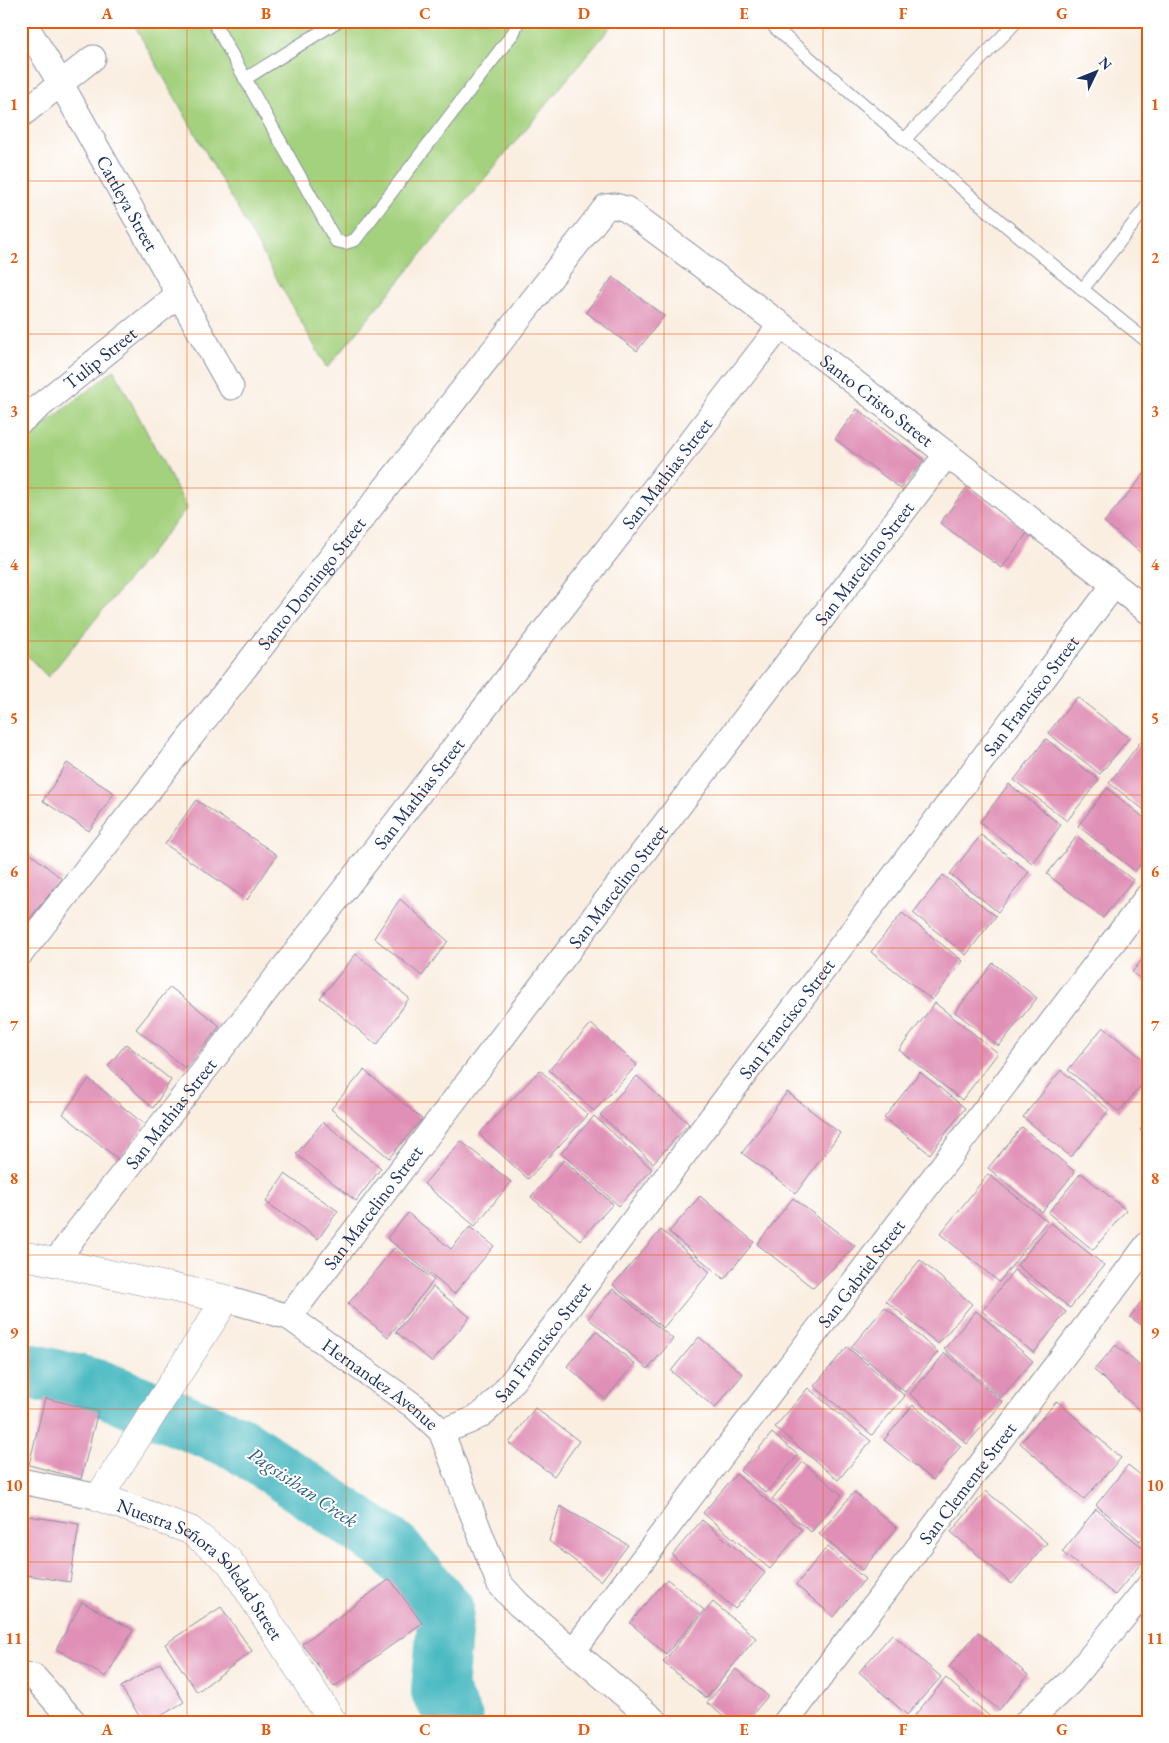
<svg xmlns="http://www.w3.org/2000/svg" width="1169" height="1743" viewBox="0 0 1169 1743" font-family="'EB Garamond',serif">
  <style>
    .green { fill: #a4d17e; stroke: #60806e }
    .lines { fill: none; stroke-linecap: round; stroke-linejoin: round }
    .river { stroke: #4ab9c1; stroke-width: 56 }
    .building { fill: #e090b6 }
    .service-casing { stroke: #8a8ea0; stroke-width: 14 }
    .minor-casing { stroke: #8a8ea0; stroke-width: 27 }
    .tertiary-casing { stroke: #8a8ea0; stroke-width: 29 }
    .service { stroke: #fff; stroke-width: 12 }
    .minor { stroke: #fff; stroke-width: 25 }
    .tertiary { stroke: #fff; stroke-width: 28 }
    .grid { fill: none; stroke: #e8590c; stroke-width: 1; stroke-opacity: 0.55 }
    .labels { text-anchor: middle; stroke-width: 4; stroke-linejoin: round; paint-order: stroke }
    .street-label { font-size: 19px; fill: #1b2f5e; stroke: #fff }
    .water-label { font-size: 20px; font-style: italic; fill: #2b5f81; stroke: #fff }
    .neatline { fill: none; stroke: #e8590c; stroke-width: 2 }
    .grid-label { font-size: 16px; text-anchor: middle; font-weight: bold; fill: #e8590c }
  </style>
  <rect width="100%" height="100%" fill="#fff"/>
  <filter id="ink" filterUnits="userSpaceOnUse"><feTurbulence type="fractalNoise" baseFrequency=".02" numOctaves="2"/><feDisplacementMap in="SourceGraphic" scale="10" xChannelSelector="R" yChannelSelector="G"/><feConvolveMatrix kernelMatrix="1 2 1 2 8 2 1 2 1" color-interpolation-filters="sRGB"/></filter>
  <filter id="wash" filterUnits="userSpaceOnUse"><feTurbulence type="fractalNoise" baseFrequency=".0096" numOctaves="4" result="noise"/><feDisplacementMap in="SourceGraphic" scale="20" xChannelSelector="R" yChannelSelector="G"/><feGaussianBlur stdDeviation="1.12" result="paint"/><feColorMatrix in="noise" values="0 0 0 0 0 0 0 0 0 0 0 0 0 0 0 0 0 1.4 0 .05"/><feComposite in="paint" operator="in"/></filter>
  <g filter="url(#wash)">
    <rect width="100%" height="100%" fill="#faeee1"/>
    <g class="green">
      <path d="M132,21H613L614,23L327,368Z"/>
      <path d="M114,370L187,508L48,677L21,649V443Z"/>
    </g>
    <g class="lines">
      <path class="river" d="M21,1369L101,1388L238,1443L394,1549L446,1610L439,1691L456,1722"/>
    </g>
    <g id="blocks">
      <g class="building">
        <path d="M613,277L664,316L637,351L586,312Z"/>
        <path d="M857,409L924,460L901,489L835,439Z"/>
        <path d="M1148,470V559L1104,522Z"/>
        <path d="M968,486L1028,532L1002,568L940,523Z"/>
        <path d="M1077,697L1129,738L1100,774L1048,733Z"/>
        <path d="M1046,739L1099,780L1067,821L1014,780Z"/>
        <path d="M1142,740L1148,745V813L1109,783Z"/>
        <path d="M67,763L114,793L89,831L43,801Z"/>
        <path d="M1009,784L1061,825L1032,863L980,822Z"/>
        <path d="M1107,788L1148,821V855L1135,871L1078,826Z"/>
        <path d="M196,800L277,855L247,900L165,844Z"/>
        <path d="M981,835L1029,872L998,912L950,874Z"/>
        <path d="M1077,836L1133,880L1103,918L1047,874Z"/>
        <path d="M21,846L62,879L21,929Z"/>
        <path d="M943,875L996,916L966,955L913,913Z"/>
        <path d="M400,899L448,941L422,976L374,938Z"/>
        <path d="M902,913L963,961L932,1000L871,952Z"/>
        <path d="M1148,953V985L1132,972Z"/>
        <path d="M356,954L409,998L377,1045L320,998Z"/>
        <path d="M993,963L1037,998L999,1046L955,1012Z"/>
        <path d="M170,987L220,1026L186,1069L136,1029Z"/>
        <path d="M935,1003L998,1053L962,1100L899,1050Z"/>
        <path d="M591,1024L637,1065L594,1111L549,1070Z"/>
        <path d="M1103,1027L1148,1063V1077L1119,1112L1068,1070Z"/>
        <path d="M126,1044L171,1080L153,1108L108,1066Z"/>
        <path d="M364,1070L422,1119L389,1158L331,1109Z"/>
        <path d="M540,1070L588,1115L528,1179L479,1134Z"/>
        <path d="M1061,1070L1109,1110L1071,1157L1023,1117Z"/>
        <path d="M920,1072L965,1108L930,1154L884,1118Z"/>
        <path d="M637,1076L689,1124L653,1163L600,1115Z"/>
        <path d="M89,1079L145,1125L119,1160L63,1114Z"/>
        <path d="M787,1092L840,1133L796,1193L742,1153Z"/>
        <path d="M594,1116L652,1169L619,1206L561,1153Z"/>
        <path d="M1148,1120V1137L1140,1130Z"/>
        <path d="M323,1122L381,1168L356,1201L296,1154Z"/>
        <path d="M1022,1127L1075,1172L1042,1212L988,1168Z"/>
        <path d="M461,1141L511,1182L475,1226L424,1184Z"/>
        <path d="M564,1160L613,1204L580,1240L531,1197Z"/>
        <path d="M1081,1173L1126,1210L1093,1250L1048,1213Z"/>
        <path d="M285,1174L338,1211L318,1239L266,1202Z"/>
        <path d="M988,1174L1047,1221L999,1282L940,1234Z"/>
        <path d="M700,1196L754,1242L724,1279L669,1232Z"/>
        <path d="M793,1198L855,1246L813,1288L757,1244Z"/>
        <path d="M408,1213L451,1249L470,1227L494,1246L454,1294L387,1238Z"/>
        <path d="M1051,1223L1104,1265L1070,1308L1017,1265Z"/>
        <path d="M661,1230L710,1272L663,1328L613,1285Z"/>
        <path d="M394,1248L434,1280L388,1337L348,1304Z"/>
        <path d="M920,1260L972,1304L938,1344L886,1301Z"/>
        <path d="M1014,1270L1066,1312L1034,1353L982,1311Z"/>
        <path d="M433,1287L470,1317L432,1362L396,1332Z"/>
        <path d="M613,1289L673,1339L648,1369L588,1318Z"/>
        <path d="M1148,1292V1330L1130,1317Z"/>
        <path d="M885,1307L938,1352L905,1392L851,1347Z"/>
        <path d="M976,1311L1033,1361L1001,1398L944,1349Z"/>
        <path d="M596,1331L635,1364L605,1399L567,1366Z"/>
        <path d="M699,1337L743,1374L715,1408L671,1371Z"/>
        <path d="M1116,1345L1148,1373L1146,1416L1094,1370Z"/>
        <path d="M847,1347L905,1396L872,1435L814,1386Z"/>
        <path d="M945,1353L1003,1402L967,1444L910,1394Z"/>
        <path d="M808,1388L871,1441L838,1480L775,1427Z"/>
        <path d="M45,1398L98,1411L81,1479L29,1465Z"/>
        <path d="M1057,1401L1121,1458L1084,1499L1020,1443Z"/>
        <path d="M913,1405L961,1446L933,1480L884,1440Z"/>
        <path d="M535,1408L579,1441L554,1476L509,1443Z"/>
        <path d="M772,1433L798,1455L766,1493L740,1471Z"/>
        <path d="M803,1462L842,1495L811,1532L772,1499Z"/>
        <path d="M1128,1465L1148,1481V1532L1140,1541L1096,1505Z"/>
        <path d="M736,1474L802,1530L770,1569L703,1513Z"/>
        <path d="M986,1491L1047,1543L1012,1584L951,1532Z"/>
        <path d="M854,1492L897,1528L862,1570L819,1534Z"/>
        <path d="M560,1506L628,1545L601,1581L549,1541Z"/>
        <path d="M1096,1509L1148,1552V1555L1115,1595L1062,1552Z"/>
        <path d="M29,1516L79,1524L70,1582L21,1574Z"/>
        <path d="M702,1520L765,1573L735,1609L672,1555Z"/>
        <path d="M827,1547L865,1579L834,1617L796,1585Z"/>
        <path d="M390,1579L422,1623L334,1687L302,1644Z"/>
        <path d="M667,1579L704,1610L666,1654L630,1623Z"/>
        <path d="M82,1602L133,1630L106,1677L56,1649Z"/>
        <path d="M713,1602L756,1638L706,1698L663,1662Z"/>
        <path d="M221,1607L252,1651L197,1692L165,1644Z"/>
        <path d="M978,1632L1028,1675L999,1710L949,1667Z"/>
        <path d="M892,1634L941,1677L907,1715L859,1672Z"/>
        <path d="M160,1663L184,1702L151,1722H143L121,1687Z"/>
        <path d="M736,1669L768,1696L746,1722H730L707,1703Z"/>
        <path d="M946,1678L996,1722H923L915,1715Z"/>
      </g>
    </g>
  </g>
  <g filter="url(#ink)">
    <use href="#blocks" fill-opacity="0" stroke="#8a8ea0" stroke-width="1"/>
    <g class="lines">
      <defs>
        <g id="service">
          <path d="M213,21L336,241L345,243L355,240L514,32L518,21"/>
          <path d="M773,21L775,28L782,34C903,138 1023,243 1148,342"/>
          <path d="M245,79L338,21"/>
          <path d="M905,139L1017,21"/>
          <path d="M1082,290L1148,205"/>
        </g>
        <g id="minor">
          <path id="s1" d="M23,21L61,84L231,387"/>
          <path d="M21,115L93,58"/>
          <path id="s2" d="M21,421L178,295"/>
          <path id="s3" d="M21,953L606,207L615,206L626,209L781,325L1148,611"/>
          <path id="s4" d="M55,1263L74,1236L214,1058L781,325"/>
          <path id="s5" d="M226,1299L289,1317L414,1406L441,1431L499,1583L518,1604L656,1722"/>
          <path id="s6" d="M289,1317L947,454"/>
          <path id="s7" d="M441,1431C479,1420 487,1414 511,1383L1114,585"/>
          <path d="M21,1481L99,1497"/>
          <path id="s8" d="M573,1651L1148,896"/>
          <path d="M21,1674L34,1677L74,1722"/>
          <path id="s9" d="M786,1722L1148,1244"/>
          <path d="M1027,1722L1071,1681L1148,1587"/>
        </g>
        <g id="tertiary">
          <path id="s10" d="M21,1255L226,1299L99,1497L190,1530L230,1562L333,1722"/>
        </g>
      </defs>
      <use href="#service" class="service-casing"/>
      <use href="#minor" class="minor-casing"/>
      <use href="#tertiary" class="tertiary-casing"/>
      <use href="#service" class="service"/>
      <use href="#minor" class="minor"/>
      <use href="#tertiary" class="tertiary"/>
    </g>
  </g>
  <path class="grid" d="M187,21V1722M346,21V1722M505,21V1722M664,21V1722M823,21V1722M982,21V1722M21,181H1148M21,334H1148M21,488H1148M21,641H1148M21,795H1148M21,948H1148M21,1102H1148M21,1255H1148M21,1409H1148M21,1562H1148"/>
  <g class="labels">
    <g class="street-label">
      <text dy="7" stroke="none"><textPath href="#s1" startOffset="210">Cattleya Street</textPath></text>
      <text dy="7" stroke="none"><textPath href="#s2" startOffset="101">Tulip Street</textPath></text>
      <text dy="7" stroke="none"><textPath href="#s3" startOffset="1284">Santo Cristo Street</textPath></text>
      <text dy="7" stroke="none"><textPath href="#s4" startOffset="999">San Mathias Street</textPath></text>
      <text dy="7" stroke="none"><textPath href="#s6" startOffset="948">San Marcelino Street</textPath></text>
      <text dy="7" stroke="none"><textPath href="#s3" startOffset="470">Santo Domingo Street</textPath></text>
      <text dy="7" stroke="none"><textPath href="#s7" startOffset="949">San Francisco Street</textPath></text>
      <text dy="7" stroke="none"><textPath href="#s4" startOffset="594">San Mathias Street</textPath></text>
      <text dy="7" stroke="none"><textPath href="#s6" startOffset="542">San Marcelino Street</textPath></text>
      <text dy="7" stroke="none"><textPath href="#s7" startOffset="544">San Francisco Street</textPath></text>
      <text dy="7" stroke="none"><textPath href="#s4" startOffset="189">San Mathias Street</textPath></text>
      <text dy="7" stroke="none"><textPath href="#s6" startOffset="138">San Marcelino Street</textPath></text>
      <text dy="7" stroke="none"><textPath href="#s8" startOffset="475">San Gabriel Street</textPath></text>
      <text dy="7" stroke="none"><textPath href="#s7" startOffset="139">San Francisco Street</textPath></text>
      <text dy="7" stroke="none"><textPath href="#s5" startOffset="179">Hernandez Avenue</textPath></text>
      <text dy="7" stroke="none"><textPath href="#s9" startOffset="300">San Clemente Street</textPath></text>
      <text dy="7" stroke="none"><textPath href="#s10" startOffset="574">Nuestra Señora Soledad Street</textPath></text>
    </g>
    <g class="water-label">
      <text transform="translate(303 1487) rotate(34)" y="7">Pagsisihan Creek</text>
    </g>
  </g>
  <rect width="1169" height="1743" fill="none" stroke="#fff" stroke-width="55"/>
  <g transform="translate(1096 72) rotate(47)" stroke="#ffffff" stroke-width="4" paint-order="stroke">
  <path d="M0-4L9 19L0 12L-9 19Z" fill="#1b2f5e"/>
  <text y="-8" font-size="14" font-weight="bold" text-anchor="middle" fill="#1b2f5e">N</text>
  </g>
  <rect x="28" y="28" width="1114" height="1688" class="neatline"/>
  <g class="grid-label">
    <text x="107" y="19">A</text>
    <text x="266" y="19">B</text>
    <text x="425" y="19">C</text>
    <text x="584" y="19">D</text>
    <text x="744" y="19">E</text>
    <text x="903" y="19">F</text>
    <text x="1062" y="19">G</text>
    <text x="14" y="110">1</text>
    <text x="1155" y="110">1</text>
    <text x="14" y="263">2</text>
    <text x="1155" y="263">2</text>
    <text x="14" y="417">3</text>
    <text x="1155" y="417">3</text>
    <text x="14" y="570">4</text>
    <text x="1155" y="570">4</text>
    <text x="14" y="724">5</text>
    <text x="1155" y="724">5</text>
    <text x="14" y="877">6</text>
    <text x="1155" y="877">6</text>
    <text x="14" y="1031">7</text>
    <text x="1155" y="1031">7</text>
    <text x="14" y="1184">8</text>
    <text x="1155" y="1184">8</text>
    <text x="14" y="1338">9</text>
    <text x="1155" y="1338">9</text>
    <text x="14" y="1491">10</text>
    <text x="1155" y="1491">10</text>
    <text x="14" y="1644">11</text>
    <text x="1155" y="1644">11</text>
    <text x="107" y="1735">A</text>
    <text x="266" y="1735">B</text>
    <text x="425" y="1735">C</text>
    <text x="584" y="1735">D</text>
    <text x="744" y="1735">E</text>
    <text x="903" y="1735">F</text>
    <text x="1062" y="1735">G</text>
  </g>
</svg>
